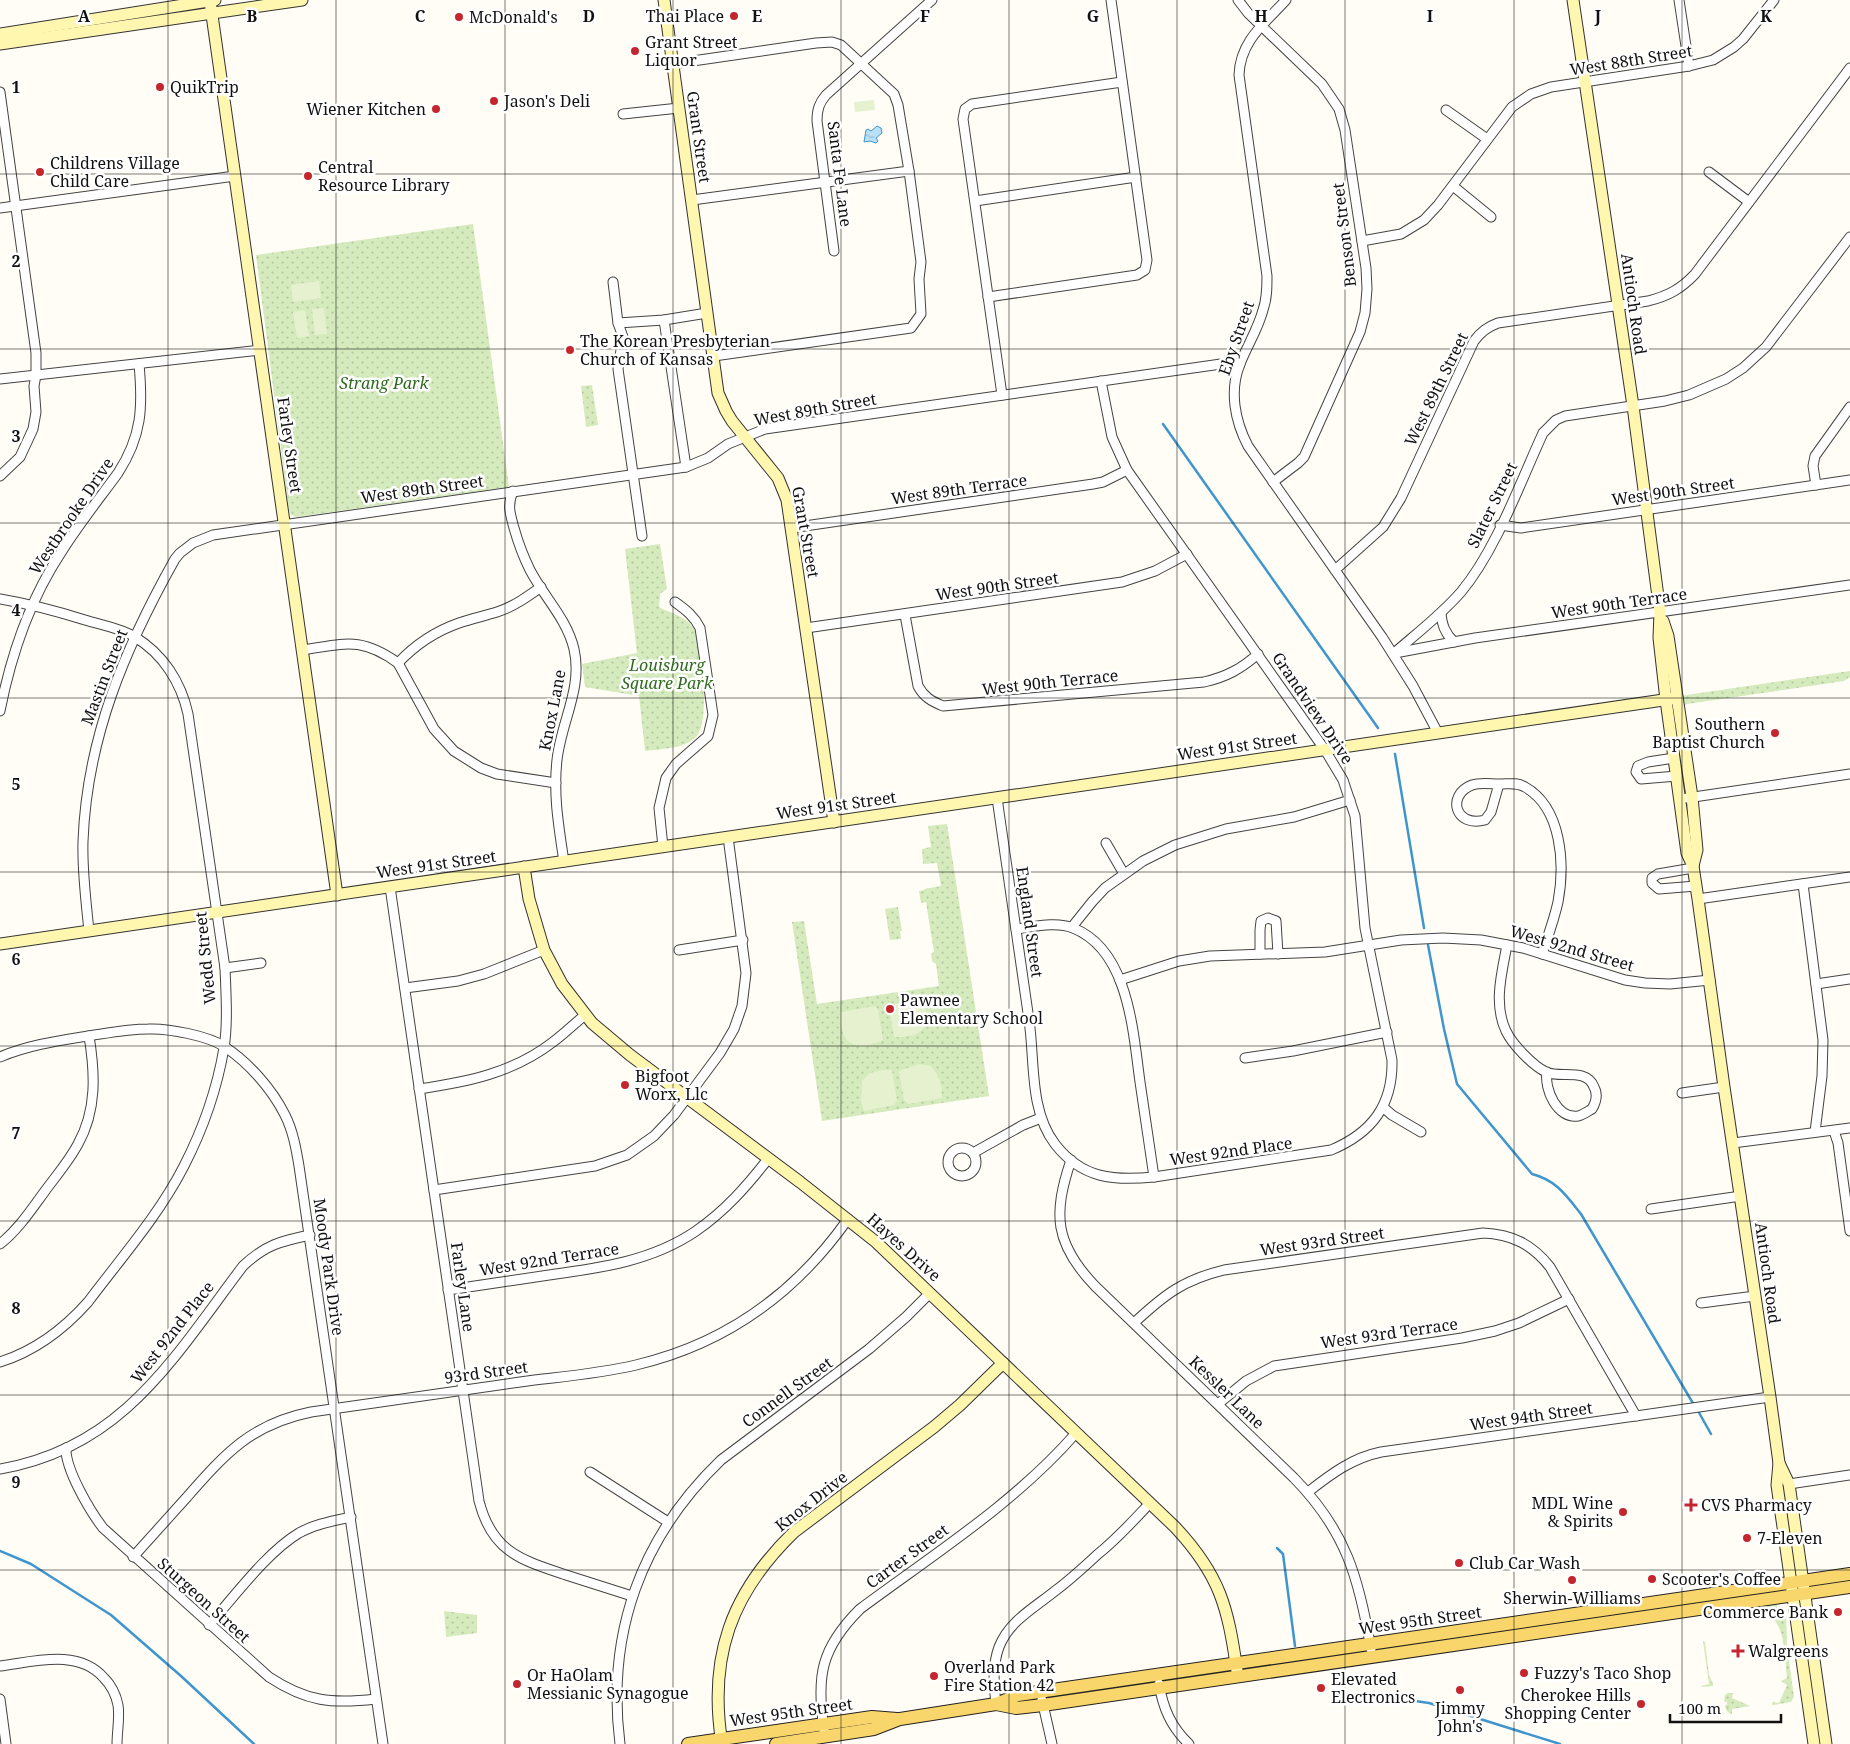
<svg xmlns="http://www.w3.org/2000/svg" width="1850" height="1744" viewBox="0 0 1850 1744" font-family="'Noto Serif',serif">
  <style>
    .green { fill: url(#green-dots) }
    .pitch { fill: #e6f2cf }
    .water { fill: url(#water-ripples); stroke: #3f96cf }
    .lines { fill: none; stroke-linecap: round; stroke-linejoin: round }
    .stream { stroke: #3f96cf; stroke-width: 2.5 }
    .street-casing { stroke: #444; stroke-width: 11 }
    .secondary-casing { stroke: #333; stroke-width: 13 }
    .primary-casing { stroke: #222; stroke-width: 14 }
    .street { stroke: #fff; stroke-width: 9 }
    .secondary { stroke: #fff6b0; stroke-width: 11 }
    .primary { stroke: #f9d66b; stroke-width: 12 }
    .grid { fill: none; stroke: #111; stroke-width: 1; stroke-opacity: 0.55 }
    .poi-dot { fill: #c4262e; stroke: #fff; stroke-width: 2 }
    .labels { text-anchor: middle; stroke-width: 5; stroke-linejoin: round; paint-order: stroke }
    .poi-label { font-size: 16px; fill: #111; stroke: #fff; text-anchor: start }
    .street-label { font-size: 16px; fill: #111; stroke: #fff }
    .park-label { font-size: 16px; font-style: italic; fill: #2f6b1f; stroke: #fff }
    .grid-label { font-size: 16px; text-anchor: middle; font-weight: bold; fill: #111; stroke: #fff; stroke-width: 5; stroke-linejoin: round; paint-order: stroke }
  </style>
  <defs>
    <pattern id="green-dots" width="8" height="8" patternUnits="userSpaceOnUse" patternTransform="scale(1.25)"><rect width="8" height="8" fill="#d5ebbd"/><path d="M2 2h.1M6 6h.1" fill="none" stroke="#b6c8a1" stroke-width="1.8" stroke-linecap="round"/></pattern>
    <pattern id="water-ripples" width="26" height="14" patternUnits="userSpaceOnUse" patternTransform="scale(1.25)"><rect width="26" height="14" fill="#b9e0f7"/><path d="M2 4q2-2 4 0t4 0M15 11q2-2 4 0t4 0" fill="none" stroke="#9ebfd3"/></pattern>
  </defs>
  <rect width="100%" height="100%" fill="#fffdf5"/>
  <g class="green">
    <path d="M473,224L509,487L296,517L291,515L289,510L256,255Z"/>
    <path d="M592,385L598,425L586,427L581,386Z"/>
    <path d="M660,544L667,589L660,594L659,607C670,613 688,617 694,629C702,648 711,723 696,737C684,749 661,749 645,751L639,696L585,687L582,664L637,653L625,549Z"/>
    <path d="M1850,671V677L1844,681L1687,704L1682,707L1680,696Z"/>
    <path d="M947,824L989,1096L822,1121L792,922L804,921L817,1004L939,986L936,964L932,961L931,954L934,952L926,902L921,903L919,891L924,890V889L941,886L937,863L923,864L922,849L931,847L928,826Z"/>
    <path d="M898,907L902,931H900L901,939L890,940L885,909Z"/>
    <path d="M1777,1604V1614L1786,1611L1787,1646L1794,1697L1791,1702L1774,1705H1772L1773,1702L1779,1703L1787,1685L1781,1681L1787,1678C1784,1654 1787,1607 1751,1612V1608Z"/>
    <path d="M1749,1609L1750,1612L1718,1616L1717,1613Z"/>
    <path d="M444,1611L477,1615V1633L446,1637Z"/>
    <path d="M1703,1641L1705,1642L1709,1675L1713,1684V1686L1702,1687L1701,1686L1709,1684Z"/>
    <path d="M1728,1693H1733L1732,1698L1750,1706L1732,1709V1714H1730L1726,1710L1725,1705H1727V1702H1724L1725,1695Z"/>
  </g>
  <g class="pitch">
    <path d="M874,100L875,110L855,112L854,102Z"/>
    <path d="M319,281L321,298L293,302L291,285Z"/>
    <path d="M324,308L327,334L315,335L312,309Z"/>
    <path d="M305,310L309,336L297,338L293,312Z"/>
    <path d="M923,1000C932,1027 923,1038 894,1037L889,1007L892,1004Z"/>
    <path d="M875,1006L878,1009L883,1040C854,1053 839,1044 841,1012Z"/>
    <path d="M919,1064L931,1066C940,1077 942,1085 942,1098L908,1104L904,1100L899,1071Z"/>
    <path d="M882,1070H892L897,1101L894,1105L864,1111L861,1102L862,1081L870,1073Z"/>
  </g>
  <path class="water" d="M877,126L881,128L882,133L876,138L878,141L876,143L870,141L864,142L866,130L868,129L871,131Z"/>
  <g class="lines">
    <g class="stream">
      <path d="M1163,424L1378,728"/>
      <path d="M1395,754L1424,928"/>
      <path d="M1428,945L1444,1029L1457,1084L1532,1174C1556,1180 1566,1195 1581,1214L1694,1405"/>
      <path d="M1697,1409L1711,1434"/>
      <path d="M1277,1548L1283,1554L1295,1646"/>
      <path d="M0,1551L31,1564L111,1615L181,1676L254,1744"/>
      <path d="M1361,1700L1415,1701L1429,1703L1560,1744"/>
    </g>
    <defs>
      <g id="street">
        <path d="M1238,0L1248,13L1322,84L1339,109L1345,130L1366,268L1367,289L1365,313L1360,332L1304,457L1298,463L1273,482"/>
        <path d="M1286,0C1265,23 1240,41 1239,75L1267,276C1267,288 1267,299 1263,310C1258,329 1247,346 1240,364C1229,391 1235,421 1248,446L1382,637L1413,686L1438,733"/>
        <path d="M1679,0L1689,66"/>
        <path d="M672,64L816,43L832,42L841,45L894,94L898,105L909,171L921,262L919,279L921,314L911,328L714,356"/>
        <path d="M0,92L36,353V375L34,386L36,412L33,429L20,457L0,476"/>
        <path d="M1446,110L1487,139"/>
        <path d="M623,114L679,108"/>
        <path d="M1709,172L1749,202"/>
        <path d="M1453,186L1491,217"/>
        <path d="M692,200L909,171"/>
        <path d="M975,201L1136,177"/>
        <path d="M0,208L235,176"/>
        <path d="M1362,241L1401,234L1424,220L1438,205L1512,107L1531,94L1551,87L1689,66L1713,60L1734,47L1743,39L1774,0"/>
        <path d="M834,251L817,121C817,110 819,103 826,95L932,0"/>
        <path d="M613,282L618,323L623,337L618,369L642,536"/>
        <path d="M988,297L1137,275L1145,270L1147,260L1111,0"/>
        <path d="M664,320L686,467"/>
        <path d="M618,323L664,320L707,313"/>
        <path d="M0,379L260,350"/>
        <path d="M1002,395L963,119L965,109L972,104L1122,82"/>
        <path d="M1816,485L1813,466L1815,456L1850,407"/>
        <path d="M513,491C507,506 510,513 514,528C518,542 523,556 530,570C544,597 567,619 574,649C583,688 561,722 557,760C553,795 559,828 564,862"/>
        <path d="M1500,525L1521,528L1850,480"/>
        <path d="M791,528L1093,484L1103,482L1127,470"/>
        <path d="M1335,570L1383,527L1401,498L1474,341C1481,332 1487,327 1498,323L1648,301C1668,296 1681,289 1695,274L1850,68"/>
        <path d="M0,599C30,604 56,611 85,620C101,625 121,628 135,637C163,654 181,682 188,714L225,968C226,994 228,1023 224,1048C217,1089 203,1129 184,1166C159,1215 121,1258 88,1302C64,1329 35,1351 0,1362"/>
        <path d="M1441,613C1442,625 1445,633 1454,642"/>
        <path d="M905,615L918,686C924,697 931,701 943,706L1204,682C1226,677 1241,669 1258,654"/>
        <path d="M806,628L1122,582L1155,571L1187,554"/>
        <path d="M302,650C345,644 360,636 398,663"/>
        <path d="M1395,653L1475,638L1850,585"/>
        <path d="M1393,654C1416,634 1441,615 1461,592C1496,550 1520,483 1543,433L1556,420L1565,416L1665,401L1689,395L1726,379L1743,368L1766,347L1850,237"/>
        <path d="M398,663L434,729L454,751L481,768L497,774L556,783"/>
        <path d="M398,663C415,645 436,631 459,623C471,619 484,616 497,612C513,607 527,597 541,587"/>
        <path d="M0,711C11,655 30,599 62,551C79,524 99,499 118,473C142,436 143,407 139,364"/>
        <path d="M1674,758L1648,762L1638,766L1636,772L1641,779L1677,776"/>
        <path d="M1499,784L1491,812L1485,820C1455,828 1446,795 1472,785C1481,782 1491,784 1499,784C1509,784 1517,782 1525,787C1562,808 1565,864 1558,902C1554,920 1548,936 1542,954"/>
        <path d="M997,798C1008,872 1018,946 1029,1020C1035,1060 1029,1110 1055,1144C1082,1179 1114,1181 1154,1177L1331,1150C1372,1133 1393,1105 1392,1060L1365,928L1355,816L1343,780L1325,750L1127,470L1112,437L1101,381"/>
        <path d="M1687,798L1850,774"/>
        <path d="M1106,843L1124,874"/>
        <path d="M663,847L659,808L666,778L676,764L708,736L713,715L700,628C694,616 686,610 675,602"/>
        <path d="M1693,868L1658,874L1652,878V883L1659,889L1696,886"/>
        <path d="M1803,884L1823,1040L1822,1076L1815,1132"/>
        <path d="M390,887L479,1501C492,1552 521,1560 566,1575C588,1582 610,1589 632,1596"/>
        <path d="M1698,899L1850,877"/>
        <path d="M1072,927L1092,902L1105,888L1143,861L1175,845L1226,829L1294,817L1350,800"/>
        <path d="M1016,929C1033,927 1056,921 1073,928C1129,950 1133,1032 1140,1082C1145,1114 1149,1145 1154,1177"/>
        <path d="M89,931C86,901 82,871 83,841C87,737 125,648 175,559L180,553L193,543L213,535L686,467L708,458L728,444L765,429L1228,363L1240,364"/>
        <path d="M1507,945C1502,972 1493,1004 1506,1031C1512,1044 1533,1066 1546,1072C1560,1079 1586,1067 1594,1087C1598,1094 1596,1102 1592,1109C1588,1111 1583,1115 1578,1116C1557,1119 1544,1089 1547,1072"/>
        <path d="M679,950L743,940"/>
        <path d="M1260,954V930L1261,921L1268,918L1276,921L1278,954"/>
        <path d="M225,968L261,963"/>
        <path d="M1120,980L1179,961L1210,956L1325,952L1401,940L1443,938L1481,940L1523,948L1625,980L1645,983L1670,984L1710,980"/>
        <path d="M1816,984L1850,979"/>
        <path d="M405,988L458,981L484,974L544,950"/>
        <path d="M0,1057C29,1045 57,1041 88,1036C108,1033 128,1029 148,1029C168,1028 209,1036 225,1047C249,1063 272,1089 285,1115C293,1131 296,1148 299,1166L383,1744"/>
        <path d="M1245,1058L1293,1051L1387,1032"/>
        <path d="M419,1089C467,1082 513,1073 553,1042C564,1034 574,1024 585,1015"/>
        <path d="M1682,1093L1724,1087"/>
        <path d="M1384,1108L1392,1115L1421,1132"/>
        <path d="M1834,1131L1838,1143L1850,1231"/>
        <path d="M1733,1143L1850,1128"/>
        <circle cx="962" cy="1162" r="14"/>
        <path d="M973,1153L1023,1125L1041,1118"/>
        <path d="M1071,1160C1053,1214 1054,1243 1095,1286L1294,1478C1346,1531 1359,1578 1371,1649"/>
        <path d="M434,1190L595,1166L627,1155L654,1136L674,1115L720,1053L734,1029L742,1006L746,973L728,837"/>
        <path d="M1651,1209L1741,1196"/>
        <path d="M0,1244C18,1230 31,1210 45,1191C56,1176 69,1161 78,1144C97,1110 95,1073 89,1036"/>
        <path d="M448,1290C482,1285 515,1280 549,1275C601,1268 652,1261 696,1231C725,1211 747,1186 768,1159"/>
        <path d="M1701,1303L1755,1296"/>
        <path d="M1134,1323C1164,1295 1183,1280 1224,1270L1483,1233C1511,1234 1532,1244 1550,1267L1636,1416"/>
        <path d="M1218,1404L1246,1381L1274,1366L1462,1338L1495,1331L1519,1323L1569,1299"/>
        <path d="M66,1448C65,1469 90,1511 103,1528L269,1677C307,1702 332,1704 376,1699"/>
        <path d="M0,1469C123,1448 174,1357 243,1266C265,1245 281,1241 310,1235"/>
        <path d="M590,1472L668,1522"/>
        <path d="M1789,1484L1850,1475"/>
        <path d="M1308,1492C1331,1474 1352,1458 1381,1452L1770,1397"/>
        <path d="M133,1557C151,1537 169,1517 187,1497C225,1454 251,1424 311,1412C380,1402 450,1392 520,1382C558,1377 598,1374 636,1365C726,1344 795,1294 848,1219"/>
        <path d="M209,1625C234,1597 267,1552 299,1533C315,1524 333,1521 351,1517"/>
        <path d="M0,1666C33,1662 78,1648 104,1678C111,1685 116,1695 118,1705C120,1717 117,1732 117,1744"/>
        <path d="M1159,1684C1163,1708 1171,1727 1189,1744"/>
        <path d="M0,1699L6,1744"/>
        <path d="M1042,1700L1052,1744"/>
        <path d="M996,1704C994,1685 992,1666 999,1647C1009,1621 1034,1608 1055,1591C1070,1580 1084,1567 1098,1554C1117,1539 1133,1521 1150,1503"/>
        <path d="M824,1729C816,1676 821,1648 860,1609C934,1554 1015,1503 1076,1433"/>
        <path d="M620,1744C606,1633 641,1537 721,1460L869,1349L906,1317L930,1293"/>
      </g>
      <g id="secondary">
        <path d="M664,0L718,393L726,411L732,421L778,478L787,500L834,822"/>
        <path d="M1573,0L1633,406L1660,612L1659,638L1666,700L1687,853L1693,866L1698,899L1724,1087L1770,1397L1779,1463L1777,1485L1814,1744"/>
        <path d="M210,1L337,895"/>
        <path d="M0,34L215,0"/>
        <path d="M0,44L302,0"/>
        <path d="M1663,621L1668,636L1692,797L1697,850L1693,866"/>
        <path d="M524,867L529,899L544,950L562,984L592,1023L630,1055L800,1182L876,1242L1175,1527C1220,1575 1228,1607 1237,1671"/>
        <path d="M0,944L1677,698"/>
        <path d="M1779,1463L1789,1484L1826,1744"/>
        <path d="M722,1744C708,1657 731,1593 794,1532L934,1427L960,1405L1003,1363"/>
      </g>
      <g id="primary">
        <path d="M996,1704L1016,1708L1043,1705L1850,1587"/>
        <path d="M688,1744L872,1717L897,1719"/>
        <path d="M776,1744L874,1729L900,1719L996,1704L1018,1695L1850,1574"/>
      </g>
    </defs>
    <use href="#street" class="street-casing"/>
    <use href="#secondary" class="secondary-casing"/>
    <use href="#primary" class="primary-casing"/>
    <use href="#street" class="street"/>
    <use href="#secondary" class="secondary"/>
    <use href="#primary" class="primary"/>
  </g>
  <path class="grid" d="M168,0V1744M336,0V1744M505,0V1744M673,0V1744M841,0V1744M1009,0V1744M1177,0V1744M1345,0V1744M1514,0V1744M1682,0V1744M0,174H1850M0,349H1850M0,523H1850M0,698H1850M0,872H1850M0,1046H1850M0,1221H1850M0,1395H1850M0,1570H1850"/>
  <g class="poi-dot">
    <circle cx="734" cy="16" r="5"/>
    <circle cx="459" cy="17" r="5"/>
    <circle cx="635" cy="51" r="5"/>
    <circle cx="160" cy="87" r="5"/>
    <circle cx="494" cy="101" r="5"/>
    <circle cx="436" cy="109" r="5"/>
    <circle cx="40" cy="172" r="5"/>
    <circle cx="308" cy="176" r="5"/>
    <circle cx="570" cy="350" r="5"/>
    <circle cx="1775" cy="733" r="5"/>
    <circle cx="890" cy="1009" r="5"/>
    <circle cx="625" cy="1085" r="5"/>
    <path d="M1688.5 1497.5h5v5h5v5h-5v5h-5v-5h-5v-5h5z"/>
    <circle cx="1623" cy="1512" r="5"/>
    <circle cx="1747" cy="1538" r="5"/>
    <circle cx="1459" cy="1563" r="5"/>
    <circle cx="1652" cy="1579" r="5"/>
    <circle cx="1572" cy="1580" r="5"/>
    <circle cx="1838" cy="1612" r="5"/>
    <path d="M1735.5 1643.5h5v5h5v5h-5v5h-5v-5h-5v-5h5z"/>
    <circle cx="1524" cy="1673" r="5"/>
    <circle cx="934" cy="1676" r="5"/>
    <circle cx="517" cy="1684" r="5"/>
    <circle cx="1321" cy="1688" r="5"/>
    <circle cx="1460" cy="1690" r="5"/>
    <circle cx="1641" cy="1704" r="5"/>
  </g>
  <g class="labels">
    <g class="poi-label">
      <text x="724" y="22" text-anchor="end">Thai Place</text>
      <text x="469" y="23">McDonald's</text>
      <text x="645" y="48">Grant Street<tspan x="645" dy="18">Liquor</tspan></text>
      <text x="170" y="93">QuikTrip</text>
      <text x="504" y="107">Jason's Deli</text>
      <text x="426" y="115" text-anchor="end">Wiener Kitchen</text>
      <text x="50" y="169">Childrens Village<tspan x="50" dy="18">Child Care</tspan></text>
      <text x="318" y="173">Central<tspan x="318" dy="18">Resource Library</tspan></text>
      <text x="580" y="347">The Korean Presbyterian<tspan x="580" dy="18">Church of Kansas</tspan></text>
      <text x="1765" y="730" text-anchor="end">Southern<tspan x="1765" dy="18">Baptist Church</tspan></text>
      <text x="900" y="1006">Pawnee<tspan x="900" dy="18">Elementary School</tspan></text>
      <text x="635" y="1082">Bigfoot<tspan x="635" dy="18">Worx, Llc</tspan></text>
      <text x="1613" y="1509" text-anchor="end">MDL Wine<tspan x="1613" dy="18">&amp; Spirits</tspan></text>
      <text x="1701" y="1511">CVS Pharmacy</text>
      <text x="1757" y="1544">7-Eleven</text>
      <text x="1469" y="1569">Club Car Wash</text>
      <text x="1662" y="1585">Scooter's Coffee</text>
      <text x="1572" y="1604" text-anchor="middle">Sherwin-Williams</text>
      <text x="1828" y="1618" text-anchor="end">Commerce Bank</text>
      <text x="1748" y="1657">Walgreens</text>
      <text x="944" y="1673">Overland Park<tspan x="944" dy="18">Fire Station 42</tspan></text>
      <text x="1534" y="1679">Fuzzy's Taco Shop</text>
      <text x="527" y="1681">Or HaOlam<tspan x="527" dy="18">Messianic Synagogue</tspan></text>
      <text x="1331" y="1685">Elevated<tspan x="1331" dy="18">Electronics</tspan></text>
      <text x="1631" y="1701" text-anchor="end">Cherokee Hills<tspan x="1631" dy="18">Shopping Center</tspan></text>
      <text x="1460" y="1714" text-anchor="middle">Jimmy<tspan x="1460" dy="18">John's</tspan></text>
    </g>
    <g class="street-label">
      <text transform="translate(1631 60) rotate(-9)" y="6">West 88th Street</text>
      <text transform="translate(699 137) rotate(82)" y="6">Grant Street</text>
      <text transform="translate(840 174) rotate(83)" y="6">Santa Fe Lane</text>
      <text transform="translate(1344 235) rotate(-97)" y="6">Benson Street</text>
      <text transform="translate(1634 304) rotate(82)" y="6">Antioch Road</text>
      <text transform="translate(1236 338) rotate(-71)" y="6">Eby Street</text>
      <text transform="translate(1436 389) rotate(-64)" y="6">West 89th Street</text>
      <text transform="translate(815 409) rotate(-10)" y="6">West 89th Street</text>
      <text transform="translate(290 445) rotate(82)" y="6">Farley Street</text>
      <text transform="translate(422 489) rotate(-8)" y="6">West 89th Street</text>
      <text transform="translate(959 489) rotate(-8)" y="6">West 89th Terrace</text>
      <text transform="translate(1673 491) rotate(-8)" y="6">West 90th Street</text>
      <text transform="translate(1492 505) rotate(-64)" y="6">Slater Street</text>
      <text transform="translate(71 516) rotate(-56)" y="6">Westbrooke Drive</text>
      <text transform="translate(806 532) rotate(80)" y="6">Grant Street</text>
      <text transform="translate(997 586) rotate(-8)" y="6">West 90th Street</text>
      <text transform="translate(1619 603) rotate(-8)" y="6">West 90th Terrace</text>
      <text transform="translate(104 677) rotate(-69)" y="6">Mastin Street</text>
      <text transform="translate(1050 682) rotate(-6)" y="6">West 90th Terrace</text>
      <text transform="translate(1313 708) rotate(56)" y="6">Grandview Drive</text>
      <text transform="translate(552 710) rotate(-79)" y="6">Knox Lane</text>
      <text transform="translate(1237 746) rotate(-8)" y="6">West 91st Street</text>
      <text transform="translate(836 805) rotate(-8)" y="6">West 91st Street</text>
      <text transform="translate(436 864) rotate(-8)" y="6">West 91st Street</text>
      <text transform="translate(1030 922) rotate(82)" y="6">England Street</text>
      <text transform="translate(1572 948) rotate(16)" y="6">West 92nd Street</text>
      <text transform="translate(205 958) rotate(-96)" y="6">Wedd Street</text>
      <text transform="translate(1231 1151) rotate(-8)" y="6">West 92nd Place</text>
      <text transform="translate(1322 1241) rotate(-8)" y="6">West 93rd Street</text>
      <text transform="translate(904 1247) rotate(42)" y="6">Hayes Drive</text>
      <text transform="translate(549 1259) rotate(-9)" y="6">West 92nd Terrace</text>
      <text transform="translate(329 1267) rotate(82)" y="6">Moody Park Drive</text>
      <text transform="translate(1768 1273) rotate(82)" y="6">Antioch Road</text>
      <text transform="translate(463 1287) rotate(82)" y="6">Farley Lane</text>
      <text transform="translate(172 1332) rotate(-52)" y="6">West 92nd Place</text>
      <text transform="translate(1389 1333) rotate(-8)" y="6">West 93rd Terrace</text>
      <text transform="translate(486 1372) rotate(-8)" y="6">93rd Street</text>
      <text transform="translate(787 1392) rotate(-36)" y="6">Connell Street</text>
      <text transform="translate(1227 1392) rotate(44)" y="6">Kessler Lane</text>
      <text transform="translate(1531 1416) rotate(-8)" y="6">West 94th Street</text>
      <text transform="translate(811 1501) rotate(-38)" y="6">Knox Drive</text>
      <text transform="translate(907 1556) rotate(-36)" y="6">Carter Street</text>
      <text transform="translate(204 1600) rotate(42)" y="6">Sturgeon Street</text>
      <text transform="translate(1420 1620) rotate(-8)" y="6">West 95th Street</text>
      <text transform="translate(791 1712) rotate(-8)" y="6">West 95th Street</text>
    </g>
    <g class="park-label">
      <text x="384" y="389">Strang Park</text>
      <text x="667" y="671">Louisburg<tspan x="667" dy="18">Square Park</tspan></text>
    </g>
  </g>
  <g class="grid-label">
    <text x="84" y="22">A</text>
    <text x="252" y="22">B</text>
    <text x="420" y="22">C</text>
    <text x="589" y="22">D</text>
    <text x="757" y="22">E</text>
    <text x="925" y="22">F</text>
    <text x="1093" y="22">G</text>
    <text x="1261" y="22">H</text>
    <text x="1430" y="22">I</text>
    <text x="1598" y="22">J</text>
    <text x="1766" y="22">K</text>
    <text x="16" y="93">1</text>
    <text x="16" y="267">2</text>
    <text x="16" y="442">3</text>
    <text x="16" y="616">4</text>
    <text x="16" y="790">5</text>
    <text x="16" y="965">6</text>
    <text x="16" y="1139">7</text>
    <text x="16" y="1314">8</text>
    <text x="16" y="1488">9</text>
  </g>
  <path d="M1670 1714v8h111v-8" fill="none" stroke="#111111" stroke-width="2.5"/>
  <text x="1678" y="1714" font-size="15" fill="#111111" stroke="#ffffff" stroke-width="4" paint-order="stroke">100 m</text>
</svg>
